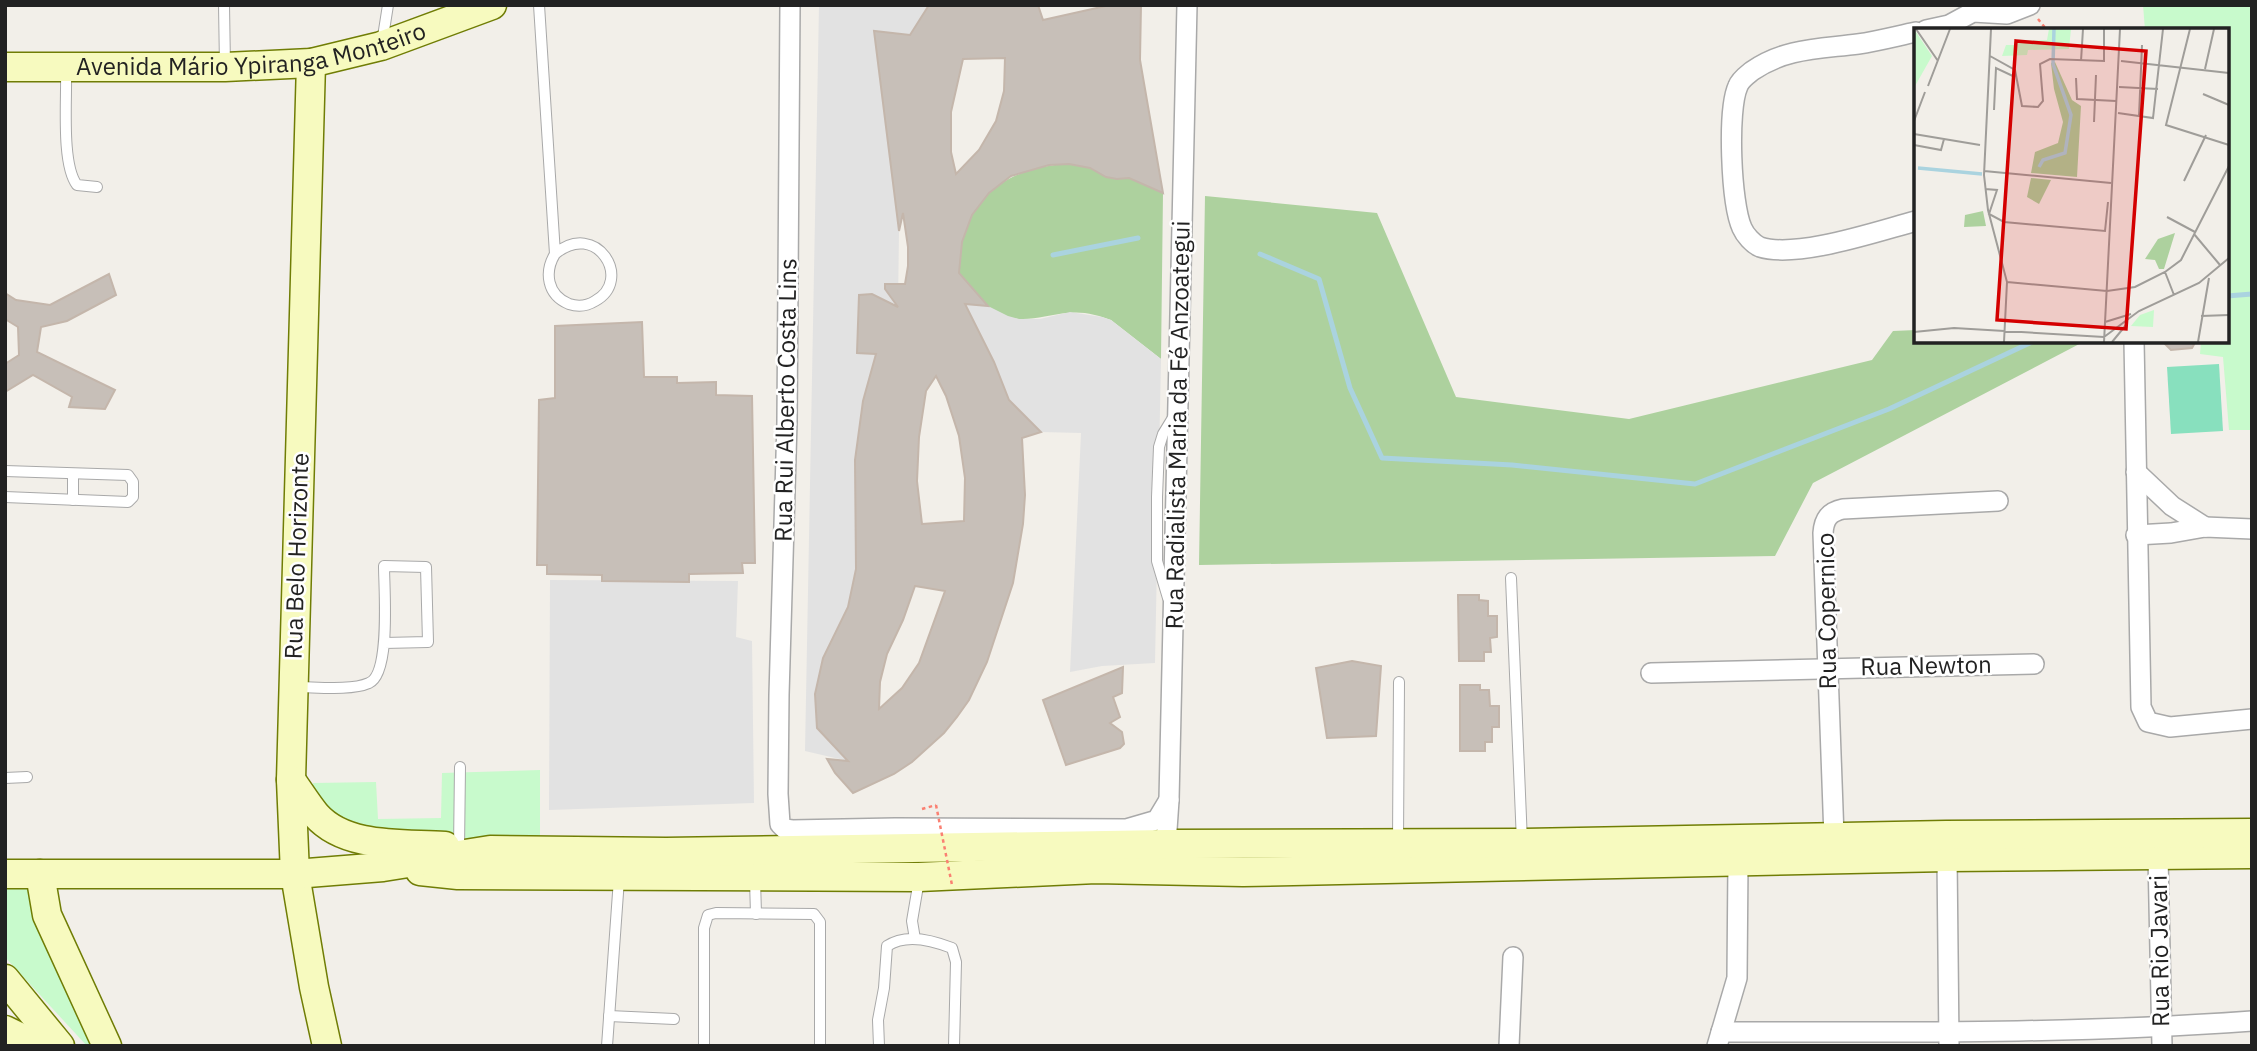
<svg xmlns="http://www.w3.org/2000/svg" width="2257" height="1051" viewBox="0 0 2257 1051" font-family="'IBM Plex Sans',sans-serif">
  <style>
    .forest { fill: #add19e }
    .park { fill: #c8facc }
    .pitch { fill: #88e0be }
    .parking { fill: #e2e2e2 }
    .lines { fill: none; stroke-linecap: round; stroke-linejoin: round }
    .stream { stroke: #aad3df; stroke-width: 5 }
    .building { fill: #c7bfb8; stroke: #c4b6ab; stroke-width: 2; fill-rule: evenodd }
    .lane-casing { stroke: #a9a9a9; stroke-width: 12 }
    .street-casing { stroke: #a9a9a9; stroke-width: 22 }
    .secondary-casing { stroke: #707d05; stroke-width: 31 }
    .path { stroke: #fa8072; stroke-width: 2.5; stroke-dasharray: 3.5 3.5; stroke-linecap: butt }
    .lane { stroke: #fff; stroke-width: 10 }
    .street { stroke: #fff; stroke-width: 19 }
    .secondary { stroke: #f7fabf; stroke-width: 28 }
    .path-bridge { stroke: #fa8072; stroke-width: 2.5; stroke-dasharray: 3.5 3.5; stroke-linecap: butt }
    .labels { text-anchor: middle; stroke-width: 5; stroke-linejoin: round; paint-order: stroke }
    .street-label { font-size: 24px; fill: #222; stroke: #fff }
    .inset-river { fill: none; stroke: #aad3df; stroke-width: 3.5 }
    .inset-road { fill: none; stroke: #9f9d99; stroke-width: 2 }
    .view { fill: #d40000; fill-opacity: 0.15; stroke: #d40000; stroke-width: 3.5 }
    .inset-edge { fill: none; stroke: #222; stroke-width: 3.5 }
  </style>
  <rect width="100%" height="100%" fill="#f2efe9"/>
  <g class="forest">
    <path d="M1069,164L1090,168L1106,177L1117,179L1129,178L1163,193L1161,359L1111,320C1097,315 1083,311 1068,313C1039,315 1016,329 988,306C977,297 968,284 959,273C960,262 960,251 962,240C975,188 1019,166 1069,164Z"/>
    <path d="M1205,196L1377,213L1456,397L1629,419L1872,360L1893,331L1916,330V341H2085L1813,483L1775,556L1199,565Z"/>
  </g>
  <g class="park">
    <path d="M2143,5H2252V430H2229L2223,357L2200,354L2201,341H2227V30H2145Z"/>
    <path d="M540,770V843L354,835L315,810L313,783L376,782L378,819L441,818L442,773Z"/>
    <path d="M24,880L98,1046H87L5,957V881Z"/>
  </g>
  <path class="pitch" d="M2219,364L2223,431L2171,434L2167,367Z"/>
  <g class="parking">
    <path d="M819,5H929L910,35L874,32L899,231L898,307L872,294L860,295L857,352L876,354L863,401L855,460L856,569L848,607L823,658L815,694L817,728L848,761L805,751Z"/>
    <path d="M965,304L988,306L1008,316L1019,319H1040L1070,312L1102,317L1111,320L1161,359L1155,663L1102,666L1070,672L1081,433L1041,432L1009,400L994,362Z"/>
    <path d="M550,580L738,581L736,637L752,641L754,803L549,810Z"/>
  </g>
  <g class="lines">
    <g class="stream">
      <path d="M1260,254L1319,279L1350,388L1382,458L1512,465L1695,484L1889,409L2034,341"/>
      <path d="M1053,255L1138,238"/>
      <path d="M2227,296L2252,294"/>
    </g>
  </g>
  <g class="building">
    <path d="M929,5H1038L1043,20L1110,5H1141L1140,60L1163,193L1129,178L1117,179L1106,177L1090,168L1069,164L1049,165L1011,176L989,193L972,215L962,242L959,273L988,306L965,304L994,362L1009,400L1041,432L1022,438L1025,495L1023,524L1013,583L987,662L969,700L957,717L944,733L912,762L894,774L853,793L835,773L827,759L848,761L817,728L815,694L823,658L848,607L856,569L855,460L863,401L876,354L857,353L859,295L872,294L898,307L885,289V284H905L908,266V247L903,213L899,231L874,31L910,35ZM1005,58L1004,91L996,121L979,150L956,174L951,152V112L963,59ZM936,376L946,396L959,436L965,478L964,521L922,524L917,481L919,437L926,391ZM915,586L945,591L919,663L902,688L879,709L880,682L887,654L903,620Z"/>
    <path d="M109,274L116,295L67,321L41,327L37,352L115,390L105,409L69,407L72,397L33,375L5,392V364L19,355L18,327L5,319V293L16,300L50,305Z"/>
    <path d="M642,322L644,377H677V383L716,382V395L752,396L755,563H742L743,573L689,574V582L602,581V575L547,574V565H537L539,400L555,398V326Z"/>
    <path d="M2162,341H2196L2192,348L2171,350Z"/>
    <path d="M1458,595H1479V600L1488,601V616H1497V637L1490,638L1491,652H1484V661H1459Z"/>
    <path d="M1352,661L1381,666L1376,736L1327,738L1316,668Z"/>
    <path d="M1123,667L1122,693L1113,697L1120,717L1110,723L1122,732L1124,744L1120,748L1066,765L1043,700Z"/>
    <path d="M1460,685H1480V690H1489L1490,706H1499V727H1492V742H1485V751H1460Z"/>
  </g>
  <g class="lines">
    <defs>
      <g id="lane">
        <path d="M224,5L225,66"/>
        <path d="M539,5L555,254C544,272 547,295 569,304C578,307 587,306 595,301C634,280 596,219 555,254"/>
        <path d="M382,43L388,5"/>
        <path d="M66,71C67,99 61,164 77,185L97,187"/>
        <path d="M5,471L128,475L133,482V497L128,502L5,497"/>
        <path d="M73,474V500"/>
        <path d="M1511,578L1522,842"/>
        <path d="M1168,598L1157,561V497L1159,447L1163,434L1174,416"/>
        <path d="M297,687C316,687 351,691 369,683C391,674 384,588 384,566L426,567L428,642L384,643"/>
        <path d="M5,778L27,777"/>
        <path d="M1398,842L1399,682"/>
        <path d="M459,848L460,767"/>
        <path d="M755,880L756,914"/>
        <path d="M915,939L912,921L919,880"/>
        <path d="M609,1016L674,1019"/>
        <path d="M607,1046L619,879"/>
        <path d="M704,1046V928L708,915L716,913L814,914L820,922V1046"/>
        <path d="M879,1046L878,1020L884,988L887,946C906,933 932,940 952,948L956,962L954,1046"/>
      </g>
      <g id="street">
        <path d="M790,5L787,422L779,695L778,794L780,824L785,829L792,830L895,828L1126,829L1157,820L1169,800"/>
        <path d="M1926,30L1949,25L1973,12L2007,14L2030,5"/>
        <path d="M1916,32C1897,36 1878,41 1858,44C1820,49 1785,48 1752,71C1747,75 1740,80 1738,86C1727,110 1731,204 1742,228C1745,235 1753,244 1760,247C1797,259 1878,231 1916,221"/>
        <path d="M2134,341L2141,707L2148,722L2170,727L2252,719"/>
        <path d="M2136,472L2172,506L2205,527"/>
        <path d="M2136,535L2171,533L2205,527L2252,529"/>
        <path d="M1651,673L2034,664"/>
        <path d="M1834,837L1823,533C1824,519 1829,512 1843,509L1998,501"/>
        <path d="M1166,844L1169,800L1187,5"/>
        <path d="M2158,856L2162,1046"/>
        <path d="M1947,857L1949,1045"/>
        <path d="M1721,1032C1898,1032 2075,1034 2252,1021"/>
        <path d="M1509,1046L1513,957"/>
        <path d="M1717,1046L1737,978L1738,862"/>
      </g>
      <g id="secondary">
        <path d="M311,63L291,780L295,874L314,987L327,1046"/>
        <path id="s1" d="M5,67H225L311,63L381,46L492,5"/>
        <path d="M291,780C299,791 307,804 316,815C346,849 404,843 445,846"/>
        <path d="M420,871L458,875L919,877L1096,869L1243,872L1947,857L2252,854"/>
        <path d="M5,874H295L383,867L490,850L666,852L1166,844L1522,843L1946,835L2252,833"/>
        <path d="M40,874L47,915L107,1046"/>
        <path d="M5,979L60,1046"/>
        <path d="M5,1030L38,1046"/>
      </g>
    </defs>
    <use href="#lane" class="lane-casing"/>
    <use href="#street" class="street-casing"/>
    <use href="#secondary" class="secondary-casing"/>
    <g class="path">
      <path d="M2038,19L2047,30"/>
      <path d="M922,809L936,805"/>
    </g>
    <use href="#lane" class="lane"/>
    <use href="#street" class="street"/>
    <use href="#secondary" class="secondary"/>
    <path class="path-bridge" d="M936,805L952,885"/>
  </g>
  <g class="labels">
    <g class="street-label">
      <text dy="8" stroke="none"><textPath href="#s1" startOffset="248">Avenida Mário Ypiranga Monteiro</textPath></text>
      <text transform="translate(786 400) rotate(-89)" y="8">Rua Rui Alberto Costa Lins</text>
      <text transform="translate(1178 425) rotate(-89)" y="8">Rua Radialista Maria da Fé Anzoategui</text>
      <text transform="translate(297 556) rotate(-88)" y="8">Rua Belo Horizonte</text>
      <text transform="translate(1827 611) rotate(-91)" y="8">Rua Copernico</text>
      <text transform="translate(1926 666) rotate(-1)" y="8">Rua Newton</text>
      <text transform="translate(2160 951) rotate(-91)" y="8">Rua Rio Javari</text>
    </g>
  </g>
  <g transform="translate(1914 28)">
    <rect width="315" height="315" fill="#f2efe9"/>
    <path d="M141,34L158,72L167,78L163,149L117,145L121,124L144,115L149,94L140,61L137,35ZM117,150L137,152L125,176L113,169ZM69,183L72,198L50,199L51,187ZM261,205L250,241H245L241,232L231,231L244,211Z" fill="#add19e"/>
    <path d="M0,1L18,28L1,58L0,73ZM135,1H157L155,21L114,22L113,27L88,28L92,17H101V13L133,12ZM240,282L239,299L217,298L226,287Z" fill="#c8facc"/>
    <path class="inset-river" d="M125,139L129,132L151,125L157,87L139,36L140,1M4,140L68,146"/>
    <path class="inset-road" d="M2,1L24,33M77,1L70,147L74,182L93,254L90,314M276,1L252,97L315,117M76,28L101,42L108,78L124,79L129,73L126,36L136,31L190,33V1M167,33L169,1M207,33L315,45M291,41L300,1M162,50L163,71L202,73M14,58L36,1M205,59L244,61M289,66L315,77M80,82L82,40L101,49M204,85L239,90L249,1M225,88L228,17M0,93L11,64M180,94L182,47M0,106L66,117M0,117L27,122L30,111M70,143L197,155M270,153L292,107M71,161L83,162L75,186L90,194L191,203L194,174M253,189L281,204M280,206L306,237M251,244L260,267M93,254L193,263L221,259L251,244L267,232L315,138M287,288L315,287M191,294L217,286M0,304L40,300L190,309M190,309L225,283L285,255L315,230M190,314L206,1M198,314L212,297M284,314L295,250"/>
    <path class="view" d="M102,13L232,23L212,301L83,292Z"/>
    <rect width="315" height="315" class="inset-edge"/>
  </g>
  <rect width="2257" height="1051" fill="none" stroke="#222222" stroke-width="14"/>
</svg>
